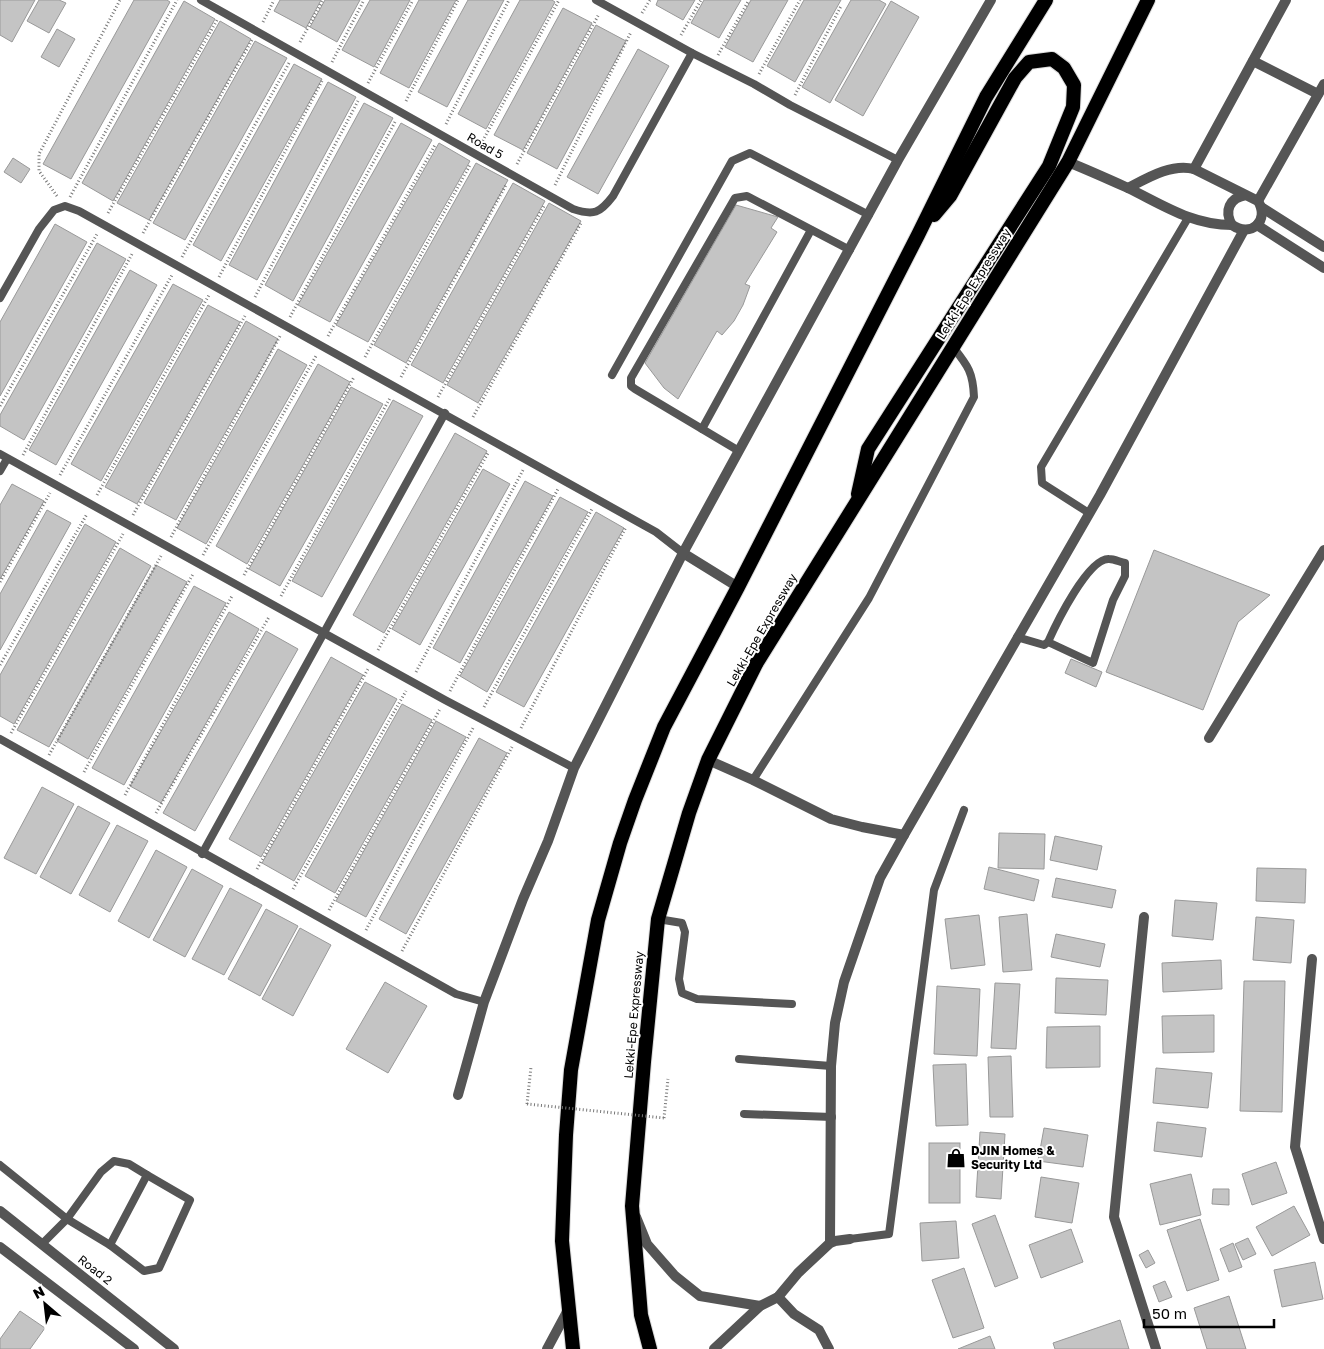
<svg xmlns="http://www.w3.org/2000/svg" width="1324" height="1349" viewBox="0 0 1324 1349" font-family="'Golos Text',sans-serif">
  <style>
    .building { fill: #c4c4c4; stroke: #999 }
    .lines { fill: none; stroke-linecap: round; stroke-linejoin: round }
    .trunk-casing { stroke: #dbdbdb; stroke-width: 16 }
    .path { stroke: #777; stroke-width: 3; stroke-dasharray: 1 2.5; stroke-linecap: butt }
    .service { stroke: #555; stroke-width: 8 }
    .minor { stroke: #555; stroke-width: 10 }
    .tertiary { stroke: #555; stroke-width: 10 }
    .trunk { stroke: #000; stroke-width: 14 }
    .path-bridge { stroke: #777; stroke-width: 3; stroke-dasharray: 1 2.5; stroke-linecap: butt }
    .labels { text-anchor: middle; stroke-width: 4; stroke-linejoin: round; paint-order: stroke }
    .street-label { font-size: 12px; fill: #000; stroke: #fff }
    .poi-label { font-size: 12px; font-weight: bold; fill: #000; stroke: #fff; text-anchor: start }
  </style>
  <rect width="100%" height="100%" fill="#fff"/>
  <g class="building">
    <path d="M0,0H35L12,42L0,35Z"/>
    <path d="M39,0H59L66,3L49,33L27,21Z"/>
    <path d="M134,0H167L170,2L71,179L43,164Z"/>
    <path d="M280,0H321L306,28L274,11Z"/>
    <path d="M325,0H360L337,42L310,27Z"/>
    <path d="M370,0H410L374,67L342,50Z"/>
    <path d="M419,0H456L409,88L380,73Z"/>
    <path d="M468,0H504L447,107L418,92Z"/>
    <path d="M520,0H552L555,2L486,129L458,114Z"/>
    <path d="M658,0H695L683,20L656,5Z"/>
    <path d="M704,0H741L719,38L691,23Z"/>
    <path d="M751,0H788L753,62L725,47Z"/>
    <path d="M804,0H841L795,82L767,66Z"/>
    <path d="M851,0H879L886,4L830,103L802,87Z"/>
    <path d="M184,1L215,19L113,201L82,183Z"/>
    <path d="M891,1L919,17L863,116L835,100Z"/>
    <path d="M563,8L592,23L523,150L494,135Z"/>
    <path d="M220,21L251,39L149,220L117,203Z"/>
    <path d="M596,25L626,41L557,169L527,153Z"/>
    <path d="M57,29L75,39L59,67L41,57Z"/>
    <path d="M255,41L287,58L185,240L153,223Z"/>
    <path d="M638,49L669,66L598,194L567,177Z"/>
    <path d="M294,64L322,79L221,261L193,245Z"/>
    <path d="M328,82L356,97L257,280L229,265Z"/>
    <path d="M364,103L393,118L293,301L265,285Z"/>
    <path d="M401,123L432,140L330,322L298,305Z"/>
    <path d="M439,143L470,161L368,342L336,325Z"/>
    <path d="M13,158L30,169L21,183L4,172Z"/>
    <path d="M476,163L508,180L406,363L374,345Z"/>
    <path d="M513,183L545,201L443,383L411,365Z"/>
    <path d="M549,203L581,221L478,403L447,385Z"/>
    <path d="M736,205L778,217L771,228L777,232L745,284L750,286L743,305L734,321L722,335L717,331L678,399L664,388L645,363Z"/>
    <path d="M55,224L87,242L0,396V322Z"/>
    <path d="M97,243L126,259L24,440L0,426V415Z"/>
    <path d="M130,270L157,285L56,465L29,450Z"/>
    <path d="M173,284L203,300L101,481L71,464Z"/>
    <path d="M208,305L240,322L137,504L105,487Z"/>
    <path d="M246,321L278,339L176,520L144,503Z"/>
    <path d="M278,349L307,365L206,544L177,528Z"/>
    <path d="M318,364L350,382L247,564L216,546Z"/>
    <path d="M351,387L383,404L280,586L249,569Z"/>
    <path d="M393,400L423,416L322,597L292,581Z"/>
    <path d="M455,433L487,451L384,633L353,615Z"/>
    <path d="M483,469L510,484L420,645L392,629Z"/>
    <path d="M525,481L553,496L460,663L433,648Z"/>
    <path d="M12,484L44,501L0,579V505Z"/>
    <path d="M560,497L588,512L487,692L460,676Z"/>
    <path d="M47,510L71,523L0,650V594Z"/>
    <path d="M596,512L624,528L524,707L496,692Z"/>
    <path d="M85,524L116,542L14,724L0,716V675Z"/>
    <path d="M120,548L151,566L49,747L17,730Z"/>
    <path d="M1154,550L1270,595L1238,622L1203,710L1106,672Z"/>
    <path d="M156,565L187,582L88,759L57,741Z"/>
    <path d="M194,586L226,603L124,785L92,768Z"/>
    <path d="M229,612L259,629L161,803L130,786Z"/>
    <path d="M266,631L298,649L195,831L163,813Z"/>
    <path d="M331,657L363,675L261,857L229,839Z"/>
    <path d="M1071,659L1102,672L1096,687L1065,673Z"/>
    <path d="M365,682L397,699L294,881L262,863Z"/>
    <path d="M402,704L432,720L335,893L305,876Z"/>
    <path d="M436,721L466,737L366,917L336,901Z"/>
    <path d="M479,738L507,753L406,934L379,919Z"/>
    <path d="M42,787L74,804L36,874L4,858Z"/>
    <path d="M78,806L110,823L71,894L40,877Z"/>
    <path d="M117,825L148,841L110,912L79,895Z"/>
    <path d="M999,833L1045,834L1044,869L998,868Z"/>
    <path d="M1055,836L1102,846L1097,870L1050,860Z"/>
    <path d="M156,850L187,867L149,938L118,921Z"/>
    <path d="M989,867L1039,880L1034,901L984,889Z"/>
    <path d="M1257,868L1306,869L1305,903L1256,901Z"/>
    <path d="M192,869L223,886L185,957L153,940Z"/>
    <path d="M1056,878L1116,890L1112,908L1052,897Z"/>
    <path d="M230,888L262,905L224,975L192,959Z"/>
    <path d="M1175,900L1217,903L1213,940L1172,936Z"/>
    <path d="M266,909L298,926L260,996L228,979Z"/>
    <path d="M1027,914L1032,970L1003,972L999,917Z"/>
    <path d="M979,915L985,965L951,969L945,919Z"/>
    <path d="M1256,917L1294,920L1291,963L1253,960Z"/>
    <path d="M300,928L331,945L293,1016L262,999Z"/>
    <path d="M1056,934L1105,944L1100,967L1051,957Z"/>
    <path d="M1221,960L1222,989L1163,992L1162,963Z"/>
    <path d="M1056,978L1108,980L1106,1015L1055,1013Z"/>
    <path d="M1244,981H1285L1282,1112L1240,1111Z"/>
    <path d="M385,982L427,1006L388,1073L346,1049Z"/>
    <path d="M995,983L1020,984L1016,1049L991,1048Z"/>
    <path d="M937,986L980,989L977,1056L934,1054Z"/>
    <path d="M1214,1015V1052L1163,1053L1162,1016Z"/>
    <path d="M1100,1026V1067L1046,1068L1047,1027Z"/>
    <path d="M1011,1056L1013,1117H990L988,1057Z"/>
    <path d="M966,1064L968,1125L936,1126L933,1065Z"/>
    <path d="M1156,1068L1212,1073L1208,1108L1153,1103Z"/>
    <path d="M1157,1122L1206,1128L1202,1157L1154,1151Z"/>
    <path d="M1044,1128L1088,1135L1083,1167L1038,1161Z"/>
    <path d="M980,1132L1005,1134L1001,1199L976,1197Z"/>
    <rect x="929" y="1143" width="31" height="60"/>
    <path d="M1276,1162L1287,1193L1252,1205L1242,1174Z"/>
    <path d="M1191,1174L1201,1215L1160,1225L1150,1184Z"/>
    <path d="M1041,1177L1079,1183L1072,1223L1035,1217Z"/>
    <path d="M1213,1189H1229V1205L1212,1204Z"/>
    <path d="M1294,1206L1310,1235L1272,1256L1256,1227Z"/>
    <path d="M995,1215L1018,1278L995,1287L972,1224Z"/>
    <path d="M1200,1219L1219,1280L1187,1291L1167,1230Z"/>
    <path d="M956,1221L959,1258L922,1261L920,1223Z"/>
    <path d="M1071,1229L1083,1262L1041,1278L1029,1245Z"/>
    <path d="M1248,1238L1256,1254L1243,1260L1235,1244Z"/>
    <path d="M1233,1243L1242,1267L1229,1272L1220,1249Z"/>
    <path d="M1148,1250L1155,1263L1146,1268L1139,1255Z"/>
    <path d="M1315,1262L1323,1299L1282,1307L1274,1270Z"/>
    <path d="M964,1268L984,1328L953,1338L932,1280Z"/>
    <path d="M1165,1281L1172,1297L1159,1302L1153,1286Z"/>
    <path d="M1229,1296L1246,1349H1207L1194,1308Z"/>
    <path d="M20,1311L45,1328L30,1349H0V1339Z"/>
    <path d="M1120,1320L1129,1349H1055L1053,1343Z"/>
    <path d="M990,1336L995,1349H958Z"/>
  </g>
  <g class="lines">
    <defs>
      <g id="trunk">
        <path d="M858,494L868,449L1049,166L1073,107L1074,85L1064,68L1052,59L1029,62L1015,78L950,196L934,215"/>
        <path d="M573,1349L562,1241L566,1135L571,1070L598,920L620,843L635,800L664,727L738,587L918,235L986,97L1046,0"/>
        <path d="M650,1349L641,1315L632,1206L644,1062L658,919L689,813L708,760L756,664L1068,162L1148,0"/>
      </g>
    </defs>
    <use href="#trunk" class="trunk-casing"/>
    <g class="path">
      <path d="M642,13L650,0"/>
      <path d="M263,22L274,0"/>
      <path d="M681,35L701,0"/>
      <path d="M300,42L323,0"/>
      <path d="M718,55L749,0"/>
      <path d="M332,62L364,0"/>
      <path d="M759,74L800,0"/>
      <path d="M368,83L413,0"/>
      <path d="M795,95L841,6"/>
      <path d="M406,101L458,0"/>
      <path d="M446,124L509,0"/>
      <path d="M481,144L559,0"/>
      <path d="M517,164L599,14"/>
      <path d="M555,185L631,32"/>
      <path d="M57,196L39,171V154L120,0"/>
      <path d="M70,197L177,0"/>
      <path d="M108,213L217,20"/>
      <path d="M143,233L252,40"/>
      <path d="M182,257L289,63"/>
      <path d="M219,277L322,81"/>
      <path d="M255,297L358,101"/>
      <path d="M290,317L395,122"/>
      <path d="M328,336L435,145"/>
      <path d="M365,357L470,165"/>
      <path d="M401,377L506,185"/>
      <path d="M438,397L544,206"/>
      <path d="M0,406L97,234"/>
      <path d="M473,417L581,223"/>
      <path d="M23,455L132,254"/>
      <path d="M60,475L172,275"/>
      <path d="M97,495L209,295"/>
      <path d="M133,515L245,316"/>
      <path d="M171,537L280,336"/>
      <path d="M203,555L316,356"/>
      <path d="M244,575L354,377"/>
      <path d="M0,582L50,493"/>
      <path d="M281,596L390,398"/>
      <path d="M378,650L488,453"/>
      <path d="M0,665L87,514"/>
      <path d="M416,672L523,470"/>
      <path d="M450,691L558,489"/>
      <path d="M484,707L592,509"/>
      <path d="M521,728L626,527"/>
      <path d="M11,733L123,534"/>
      <path d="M49,755L161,556"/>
      <path d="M84,772L193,574"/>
      <path d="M125,795L232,596"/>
      <path d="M156,813L269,617"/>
      <path d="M257,869L368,669"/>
      <path d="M293,889L406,691"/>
      <path d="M329,910L440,709"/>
      <path d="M366,930L473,728"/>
      <path d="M402,951L512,747"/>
      <path d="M527,1104L531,1067"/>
      <path d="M664,1118L668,1079"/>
    </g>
    <g class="service">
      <path d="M201,0L573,209C594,216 600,213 613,196L692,53"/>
      <path d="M596,0L692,53L754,84L790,105L898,160"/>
      <path d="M0,298L39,229L54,210L65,206L79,211L656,532L683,553"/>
      <path d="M612,375L732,161L750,153L869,215"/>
      <path d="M702,429L811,230"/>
      <path d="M739,451L635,389L631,386V378L735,198L747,196L850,250"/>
      <path d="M0,454L445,700L574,768"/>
      <path d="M0,471L7,459"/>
      <path d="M1089,513L1042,483L1041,467L1188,218"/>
      <path d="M1017,637L1044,645L1048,642C1056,624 1088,558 1109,559C1114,559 1120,562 1125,563V576L1113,600L1093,663L1048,642"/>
      <path d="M0,739L456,994L484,1002"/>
      <path d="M753,780L869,598L974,397C973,372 968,366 953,347"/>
      <path d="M202,854L445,413"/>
      <path d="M658,919L682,923L685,932L679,979L682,993L697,999L792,1004"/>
      <path d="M739,1059L831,1066"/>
      <path d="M744,1114L832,1117"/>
      <path d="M0,1165L67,1219L110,1245L147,1175L129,1164L114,1161L101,1172L67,1219L42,1244"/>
      <path d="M850,1239L889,1234L934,890L964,810"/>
      <path d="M110,1245L144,1271L159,1268L190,1200L147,1175"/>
    </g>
    <g class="minor">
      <path d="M1253,61L1318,94"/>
      <path d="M1068,162C1088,170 1108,179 1128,188C1163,205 1192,225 1232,225"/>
      <path d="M1194,169L1286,0"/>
      <path d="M1128,188C1147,178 1172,163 1194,169L1258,201C1270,221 1251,238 1232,225C1224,211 1229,198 1246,195"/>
      <path d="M1258,201L1324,84"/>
      <path d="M1261,207L1324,247"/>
      <path d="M1257,225L1324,268"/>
      <path d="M683,553L738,587"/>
      <path d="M1209,738L1324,550"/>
      <path d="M708,760L753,780L831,819L862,827L904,835L1100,495L1244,230"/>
      <path d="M1144,917L1114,1217L1156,1349"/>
      <path d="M1312,959L1295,1147L1324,1239"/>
      <path d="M458,1095L484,1002L523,899L548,841L574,768L683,553L898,160L991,0"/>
      <path d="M636,1217L647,1244L675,1276L700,1296L760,1306"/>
      <path d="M830,1243L831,1066L835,1023L844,982L880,878L904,835"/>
      <path d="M778,1297L794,1314L819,1330L829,1349"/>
      <path d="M714,1349L760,1306L778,1297L798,1273L830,1243L835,1241L850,1239"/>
    </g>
    <g class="tertiary">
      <path d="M0,1211L174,1349"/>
      <path d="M0,1247L134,1349"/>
      <path d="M547,1349L569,1308"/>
    </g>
    <use href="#trunk" class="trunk"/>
    <path class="path-bridge" d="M527,1104L664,1118"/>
  </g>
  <defs>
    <symbol id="shop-bare" viewBox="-9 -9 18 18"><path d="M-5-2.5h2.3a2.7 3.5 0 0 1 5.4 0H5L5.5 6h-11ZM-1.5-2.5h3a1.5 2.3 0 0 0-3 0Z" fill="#000" stroke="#fff" stroke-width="2.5" paint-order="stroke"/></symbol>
  </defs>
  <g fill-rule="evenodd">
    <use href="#shop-bare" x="942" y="1144" width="28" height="28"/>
  </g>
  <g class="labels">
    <g class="street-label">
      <text transform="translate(485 146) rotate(30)" y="4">Road 5</text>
      <text transform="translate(974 284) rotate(-58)" y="4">Lekki-Epe Expressway</text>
      <text transform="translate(762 630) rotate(-60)" y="4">Lekki-Epe Expressway</text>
      <text transform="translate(634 1015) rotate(-85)" y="4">Lekki-Epe Expressway</text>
      <text transform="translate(95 1270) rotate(38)" y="4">Road 2</text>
    </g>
    <g class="poi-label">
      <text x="971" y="1155">DJIN Homes &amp;<tspan x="971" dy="14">Security Ltd</tspan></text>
    </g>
  </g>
  <g transform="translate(45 1304) rotate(332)" stroke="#ffffff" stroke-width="4" paint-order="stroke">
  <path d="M0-4L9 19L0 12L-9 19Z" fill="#000000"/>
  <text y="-8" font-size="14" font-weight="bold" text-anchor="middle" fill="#000000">N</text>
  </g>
  <path d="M1144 1319v8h130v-8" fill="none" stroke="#000000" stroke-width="2.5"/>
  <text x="1152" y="1319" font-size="15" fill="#000000" stroke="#ffffff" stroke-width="4" paint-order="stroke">50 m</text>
</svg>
